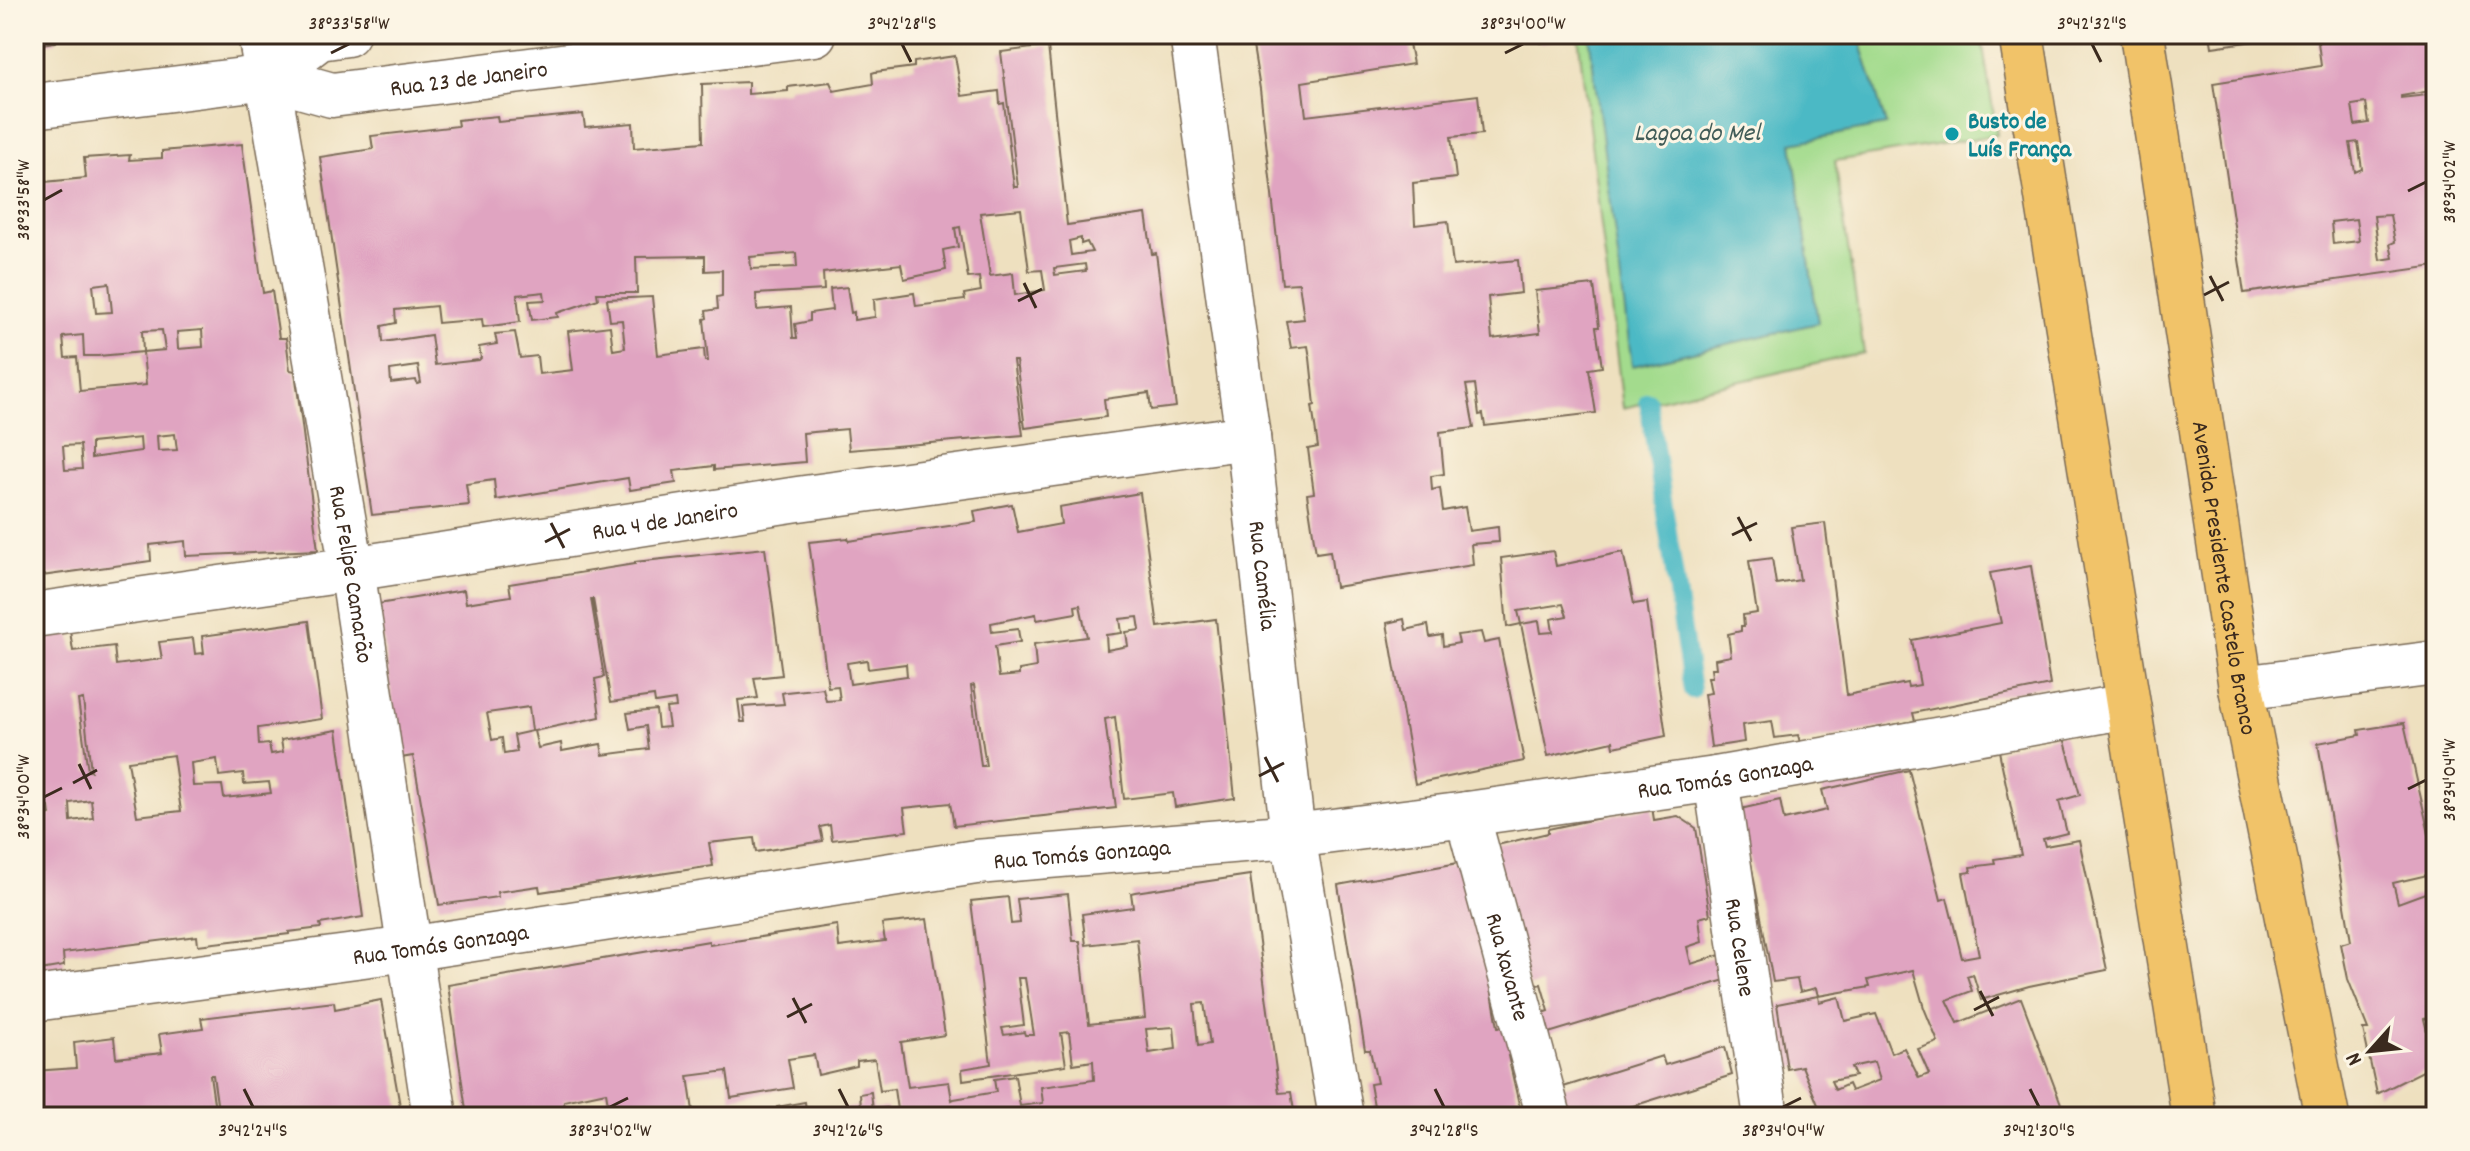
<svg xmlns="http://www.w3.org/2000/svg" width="2470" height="1151" viewBox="0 0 2470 1151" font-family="Dekko,sans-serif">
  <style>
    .green { fill: #a3db8d; stroke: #6f8256; stroke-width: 2 }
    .water { fill: #4bb9c5; stroke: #437272; stroke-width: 2 }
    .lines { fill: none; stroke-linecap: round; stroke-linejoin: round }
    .stream { stroke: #4bb9c5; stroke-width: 18 }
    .building { fill: #e0a4c1; fill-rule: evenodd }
    .minor-casing { stroke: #7a6a56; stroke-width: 47 }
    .primary-casing { stroke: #7a6a56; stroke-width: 47 }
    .minor { stroke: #fff; stroke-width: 44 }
    .primary { stroke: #f1c369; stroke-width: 44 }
    .ticks { fill: none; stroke: #3b2a1e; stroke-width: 3 }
    .culture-dot { fill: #0f9aa8; stroke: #fcf5e5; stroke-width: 3 }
    .labels { text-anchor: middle; stroke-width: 6; stroke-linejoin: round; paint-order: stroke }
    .street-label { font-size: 24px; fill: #3b2a1e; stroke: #fcf5e5 }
    .culture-label { font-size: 24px; font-weight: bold; fill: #0d838f; stroke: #fcf5e5; text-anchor: start }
    .water-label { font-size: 26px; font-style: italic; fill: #415c58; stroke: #fcf5e5 }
    .neatline { fill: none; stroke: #3b2a1e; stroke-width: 3 }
    .ticks-label { font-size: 20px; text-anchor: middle; fill: #3b2a1e }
  </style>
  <rect width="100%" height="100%" fill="#fcf5e5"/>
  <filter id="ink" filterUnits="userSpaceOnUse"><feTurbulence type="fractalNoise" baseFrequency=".0125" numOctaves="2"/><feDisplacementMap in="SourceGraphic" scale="16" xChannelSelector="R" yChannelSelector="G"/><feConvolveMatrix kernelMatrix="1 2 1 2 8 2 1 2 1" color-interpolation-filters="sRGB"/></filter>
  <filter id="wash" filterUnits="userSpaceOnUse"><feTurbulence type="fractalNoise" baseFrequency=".006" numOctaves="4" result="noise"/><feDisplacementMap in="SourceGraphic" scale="32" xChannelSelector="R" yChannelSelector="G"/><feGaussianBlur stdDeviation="1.8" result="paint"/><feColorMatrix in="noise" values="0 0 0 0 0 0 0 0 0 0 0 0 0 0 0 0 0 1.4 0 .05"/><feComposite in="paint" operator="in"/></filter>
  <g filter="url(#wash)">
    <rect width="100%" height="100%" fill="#eee0bf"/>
    <path class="green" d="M1578,34H1589L1633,366L1818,323L1792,143L1886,125L1858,34H1981L1997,135L1835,161L1864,353L1623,408Z"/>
    <path class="water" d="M1589,34H1858L1886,125L1792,143L1818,323L1632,366Z"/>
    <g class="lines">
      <path class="stream" d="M1648,401L1692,690"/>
    </g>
    <g id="blocks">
      <g class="building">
        <path d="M34,34H55L56,42L34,45Z"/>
        <path d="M1251,34H1407L1413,64L1302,82L1306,116L1478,95L1482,134L1451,137L1456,178L1413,183L1415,225L1448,221L1453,266L1518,260L1521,293L1488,297L1492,339L1540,333L1535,291L1594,285L1599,327H1596L1602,367L1589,369L1596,413L1485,426L1483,414L1479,415L1475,384L1466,385L1474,428L1440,432L1444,474L1431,476L1432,490L1440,488L1443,511L1465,507L1469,531L1498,527L1499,542L1471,544L1473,565L1335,587L1330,551L1316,553L1307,494L1314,493L1308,449L1318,447L1312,406L1315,405L1310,358L1308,346L1291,348L1286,321L1304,319L1303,311L1299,283L1282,284L1260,89Z"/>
        <path d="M1539,34H1578V35L1540,43Z"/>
        <path d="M2210,34H2289V36L2212,47Z"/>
        <path d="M2317,34H2436V90L2401,96V98L2436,94V171L2430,172L2436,209V266L2244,293L2213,83L2321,66ZM2366,103L2369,123L2355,125L2352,105ZM2358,142L2362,169L2355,172L2350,143ZM2390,215L2395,242L2390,244L2393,258L2380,260L2374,216ZM2356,219L2359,241L2333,244L2331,222Z"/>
        <path d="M1048,46L1067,225L1146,214L1152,254L1156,253L1176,407L1151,410L1149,393L1104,399L1106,417L1025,428L1016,361H1013L1023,435L849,450L847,429L803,433L805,462L714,470V466L674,471L676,483L630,490L628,478L496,500L494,480L466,484L469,505L372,515L320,157L373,149L371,136L458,126L457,120L497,116L498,122L583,114L585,127L633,123L634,148L703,142L702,84L748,82V94L788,91V87L830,82L834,91L873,84L872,73L875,72L914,67V62L955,56L962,96L999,91L1000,104L1004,103L1014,187H1018L1001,52ZM1021,209L1029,271L1042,270L1045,290L1015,295L1013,273L990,276L980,213ZM960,227L968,278L979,277L981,291L964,294L965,300L916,306L914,293L874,299L875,317L854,320V312L851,313L847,287L830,289L832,310L810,313V321L795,324L797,338H793L791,307L757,310L756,294L824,290L823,273L901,264L904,279L946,270L943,250L958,247L955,228ZM1081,238V244L1087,242L1092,252L1071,255L1069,241ZM796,253L797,267L751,269L750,257ZM705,256V271L722,270V296L717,297L718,309L706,311L707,318L704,319L708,361H705L704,349L658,355L652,297L607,299L610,321L622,320L625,348L613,350L610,326L568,331L573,370L539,374L537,356L520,358L515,332L495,334L497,344L479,347L481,358L479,360L435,365L431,335L383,342L382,326L396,323L395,310L436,306L438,323L482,319L483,327L520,322L517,295L544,292L545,300L529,301L532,320L558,317L557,313L598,299L597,293H637L636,257ZM1085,264L1086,271L1055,275L1054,268ZM418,366L421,383L417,384L416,380L391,383L390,370Z"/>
        <path d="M242,144L263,293L272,291L279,338H286L290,370L295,371L318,550L186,556L185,541L150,545L151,561L34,577V183L86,178L84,158L130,155L129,160L162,158V151ZM109,283L112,312L96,313L93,285ZM162,330L165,350L143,352L146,385L80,391L77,357L65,358L63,337L83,335L84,356H98L143,352L142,331ZM202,330L203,347L178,349L177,332ZM175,434L177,450L158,451L157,436ZM140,438L141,451L91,458V443ZM80,445L82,469L65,470L63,446Z"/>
        <path d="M1140,493L1158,627L1216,619L1235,798L1175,807L1173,793L1124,799L1115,717L1105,719L1116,808L954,826L950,803L904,808L907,831L832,840L830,825L820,827L823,841L756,852L754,838L709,843L713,866L540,892L539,886L497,892L498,897L439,905L413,756L401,758L378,604L464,590L466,603L511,596L509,584L635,564V562L765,548L782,675L754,678L758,698L738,700L741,722H745L743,707L784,704L782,693L786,692L823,688L826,701L840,700L838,686L828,687L809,542L848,538L849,541L976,522L974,511L1012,504L1018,532L1061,524L1059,507ZM591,599H593L611,702L654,696L655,703L675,700L676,707L666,708L669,727L658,728L656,710L627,713L630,729L646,726L649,749L603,755L601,744L562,751L561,743L538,748L534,731L600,717L595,679L604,677ZM1080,605L1087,637L1034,644L1036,667L1019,670V675L999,677L995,646L1020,642L1018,629L992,632L991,623L1036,614L1037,620L1076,613L1075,606ZM1138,617L1140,630L1126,632L1128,646L1107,650L1106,635L1122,633L1120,619ZM867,660L868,669L906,664L907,676L850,684L847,663ZM974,685L986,766H981L971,686ZM529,707L532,731L514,735L517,752L504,754L502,738L492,740L487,713Z"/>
        <path d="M1825,523L1847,695L1907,683L1908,687L1920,685L1912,640L2001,623L1990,573L2031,566L2050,685L1913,713L1915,721L1800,742L1798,735L1775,738L1772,721L1742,725L1744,742L1711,747L1704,694L1711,693L1708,677H1712L1711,668H1716L1715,659L1731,656L1728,634L1741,631V626H1744L1743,615L1757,613L1749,561L1772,558L1776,584L1800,580L1791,527Z"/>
        <path d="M1553,551L1556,566L1623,552L1634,604L1647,602L1666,736L1614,747L1613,741L1548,756L1521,624L1539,621L1541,633L1553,632L1551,619L1567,616L1563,604L1518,611L1521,624L1507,627L1501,558Z"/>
        <path d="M1404,619L1406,630L1428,625L1430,637L1442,635L1443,646L1459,643L1457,635L1481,632L1484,643L1499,640L1524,761L1415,784L1387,623Z"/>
        <path d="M309,621L322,719L258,728L259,745L269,744L271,754L283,752L281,740L337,730L363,917L320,924L321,928L289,932V934L198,945L197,936L63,953L64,966L34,971V817L50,815L49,807L34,810V637L70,631L73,651L114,646L116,665L162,659L159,642L193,638L195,654L204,653L202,636ZM83,699L91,771H88L78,700ZM173,755L181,811L137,816L128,761ZM217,759L219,776L243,773L244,784L269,782L271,793L224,798L222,785L193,786L191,763ZM91,800L93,818L71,821L70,803Z"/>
        <path d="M2404,723L2429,834L2436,832V873L2393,883L2398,903L2436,889V1015L2424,1019L2435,1065L2377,1094L2363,1029H2368L2348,979L2341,944L2351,941L2318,743L2360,735L2359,730Z"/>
        <path d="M2063,734L2080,795L2059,801L2067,833L2043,839L2045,846L2079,840L2107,970L2029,986L1981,1000L1973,974L1967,976L1972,991L1947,1000L1958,1023L2021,998L2066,1117H1823L1802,1066L1787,1069L1777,1004L1818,996L1819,1002L1839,997L1845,1021L1876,1014L1891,1053L1904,1048L1919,1078L1929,1074L1918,1049L1938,1042L1924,1008L1913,970L1868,980L1870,987L1818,996L1816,988L1800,992L1797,979L1773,982L1750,858L1736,810L1780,800L1784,820L1827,810L1822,790L1909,770L1941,900L1947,898L1962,958L1979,955L1963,873L1971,872L1970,867L1995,864L1994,859L2021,855L1999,751ZM1874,1062L1880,1080L1851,1091L1848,1084L1835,1090L1831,1081L1855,1076L1851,1067Z"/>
        <path d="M1652,807L1654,820L1678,816L1696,828L1710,915L1699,918L1702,942L1687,947L1691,964L1720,955L1725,980L1542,1035L1537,1015L1549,1011L1541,984L1529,987L1493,846L1548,833V829Z"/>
        <path d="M1469,861L1498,1027L1512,1025L1518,1054L1508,1056L1522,1117H1376L1370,1084L1377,1083L1370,1050H1365L1338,885Z"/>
        <path d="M1250,875L1279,1093L1291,1092L1295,1117H1150L1149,1109L1130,1111L1131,1117H898L894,1089L880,1091L875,1059L857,1061V1066L818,1075L814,1055L788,1059L793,1088L774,1091L731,1098L727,1071L688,1076L693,1111L664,1117H652V1115L610,1117L606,1092L564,1101L566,1117H467L448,985L709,941V945L837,925L839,947L885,941L882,924L927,919L945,1035L901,1042L908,1087L949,1082L952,1100L954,1099L996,1092L994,1079L1015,1076L1020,1106L1043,1103L1041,1087L1094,1080L1093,1061L1073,1064L1069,1032L1061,1033L1066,1065L963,1080L962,1069L991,1064L971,901L1008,897L1011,924L1020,923L1017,899L1068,894L1073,941H1080L1089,1024L1145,1018L1137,939L1086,945L1082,914L1133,907L1131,893L1135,892ZM1018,978H1025L1034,1035H1025L1024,1032L1004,1035L1002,1028L1024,1025ZM1204,1003L1210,1044L1198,1046L1194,1004ZM1174,1027L1176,1049L1149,1053L1146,1029Z"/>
        <path d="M381,1000L402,1117H219L213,1075H210L216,1117H34V1071L76,1068L74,1042L114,1037L116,1058L162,1053L159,1034L203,1028L201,1018L334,1002L335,1009Z"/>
        <path d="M1725,1047L1732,1075L1598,1117H1561L1557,1089L1662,1056L1665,1065Z"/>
        <path d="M871,1092L873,1110L887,1108L888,1117H821V1114L861,1106L860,1094Z"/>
        <path d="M805,1102L807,1117H779L777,1107Z"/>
      </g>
    </g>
  </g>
  <g filter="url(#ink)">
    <use href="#blocks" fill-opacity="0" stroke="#7a6a56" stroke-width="2"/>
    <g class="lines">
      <defs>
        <g id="minor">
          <path id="s1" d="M260,34L352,569L435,1117"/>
          <path id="s2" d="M1192,34L1248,437L1293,836L1341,1117"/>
          <path d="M268,77L319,38L347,34"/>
          <path id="s3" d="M34,106L268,77L332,95L814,34"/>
          <path id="s4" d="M34,615L352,569L798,499L1248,437"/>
          <path d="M2241,688L2436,663"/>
          <path id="s5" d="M1716,779L1766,1117"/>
          <path id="s6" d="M1467,814L1549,1117"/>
          <path id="s7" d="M34,999L408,949L976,862L1293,836L1467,814L1716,779L2128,706"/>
        </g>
        <g id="primary">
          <path d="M2021,34L2194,1117"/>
          <path id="s8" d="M2142,34L2241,688L2327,1117"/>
        </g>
      </defs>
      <use href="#minor" class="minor-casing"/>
      <use href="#primary" class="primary-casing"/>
      <use href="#minor" class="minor"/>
      <use href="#primary" class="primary"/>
    </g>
  </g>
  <path class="ticks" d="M902,44L911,62M2092,44L2101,62M331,53L349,44M1505,53L1523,44M2408,191L2426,182M44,200L62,190M2210,276L2223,301M1024,283L1036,308M2204,295L2229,282M1018,301L1042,289M1738,517L1751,541M551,523L564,548M1732,535L1757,523M545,542L570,529M1265,757L1278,782M79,764L91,789M1259,776L1284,763M73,783L97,770M2408,789L2426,780M44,797L62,788M1980,991L1993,1016M793,998L806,1023M1974,1010L1999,997M787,1017L812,1004M244,1089L253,1107M839,1089L848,1107M1435,1089L1444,1107M2030,1089L2039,1107M610,1107L628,1098M1783,1107L1801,1098"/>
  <circle class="culture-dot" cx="1952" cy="134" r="8"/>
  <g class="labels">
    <g class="street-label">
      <text dy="8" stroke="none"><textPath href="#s3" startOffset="440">Rua 23 de Janeiro</textPath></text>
      <text dy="8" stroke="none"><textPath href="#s4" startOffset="638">Rua 4 de Janeiro</textPath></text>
      <text dy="8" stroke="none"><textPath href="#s1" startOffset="548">Rua Felipe Camarão</textPath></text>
      <text dy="8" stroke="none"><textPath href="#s2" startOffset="546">Rua Camélia</textPath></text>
      <text dy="8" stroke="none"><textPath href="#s8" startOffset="550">Avenida Presidente Castelo Branco</textPath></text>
      <text dy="8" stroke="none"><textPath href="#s7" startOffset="1706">Rua Tomás Gonzaga</textPath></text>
      <text dy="8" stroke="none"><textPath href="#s7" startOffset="1058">Rua Tomás Gonzaga</textPath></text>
      <text dy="8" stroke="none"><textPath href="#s7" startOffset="410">Rua Tomás Gonzaga</textPath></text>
      <text dy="8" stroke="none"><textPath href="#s5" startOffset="170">Rua Celene</textPath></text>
      <text dy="8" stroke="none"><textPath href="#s6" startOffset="158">Rua Xavante</textPath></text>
    </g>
    <g class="culture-label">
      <text x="1968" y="128">Busto de<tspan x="1968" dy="28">Luís França</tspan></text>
    </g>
    <g class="water-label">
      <text x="1697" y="140">Lagoa do Mel</text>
    </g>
  </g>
  <rect width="2470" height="1151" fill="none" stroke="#fcf5e5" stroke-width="88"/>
  <g transform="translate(2370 1051) rotate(243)" stroke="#fcf5e5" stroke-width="6" paint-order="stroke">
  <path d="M0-6L14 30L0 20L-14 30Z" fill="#3b2a1e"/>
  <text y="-12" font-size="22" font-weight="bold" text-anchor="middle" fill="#3b2a1e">N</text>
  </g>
  <rect x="44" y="44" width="2382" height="1063" class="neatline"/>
  <g class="ticks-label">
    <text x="349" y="29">38°33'58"W</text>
    <text x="902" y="29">3°42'28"S</text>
    <text x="1523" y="29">38°34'00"W</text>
    <text x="2092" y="29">3°42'32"S</text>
    <text transform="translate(2448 182) rotate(-90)" y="7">38°34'02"W</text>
    <text transform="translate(22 200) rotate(-90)" y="7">38°33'58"W</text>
    <text transform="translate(2448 780) rotate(-90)" y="7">38°34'04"W</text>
    <text transform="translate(22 797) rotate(-90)" y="7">38°34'00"W</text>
    <text x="253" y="1136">3°42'24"S</text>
    <text x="610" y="1136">38°34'02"W</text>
    <text x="848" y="1136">3°42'26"S</text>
    <text x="1444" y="1136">3°42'28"S</text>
    <text x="1783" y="1136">38°34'04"W</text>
    <text x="2039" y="1136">3°42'30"S</text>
  </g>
</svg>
